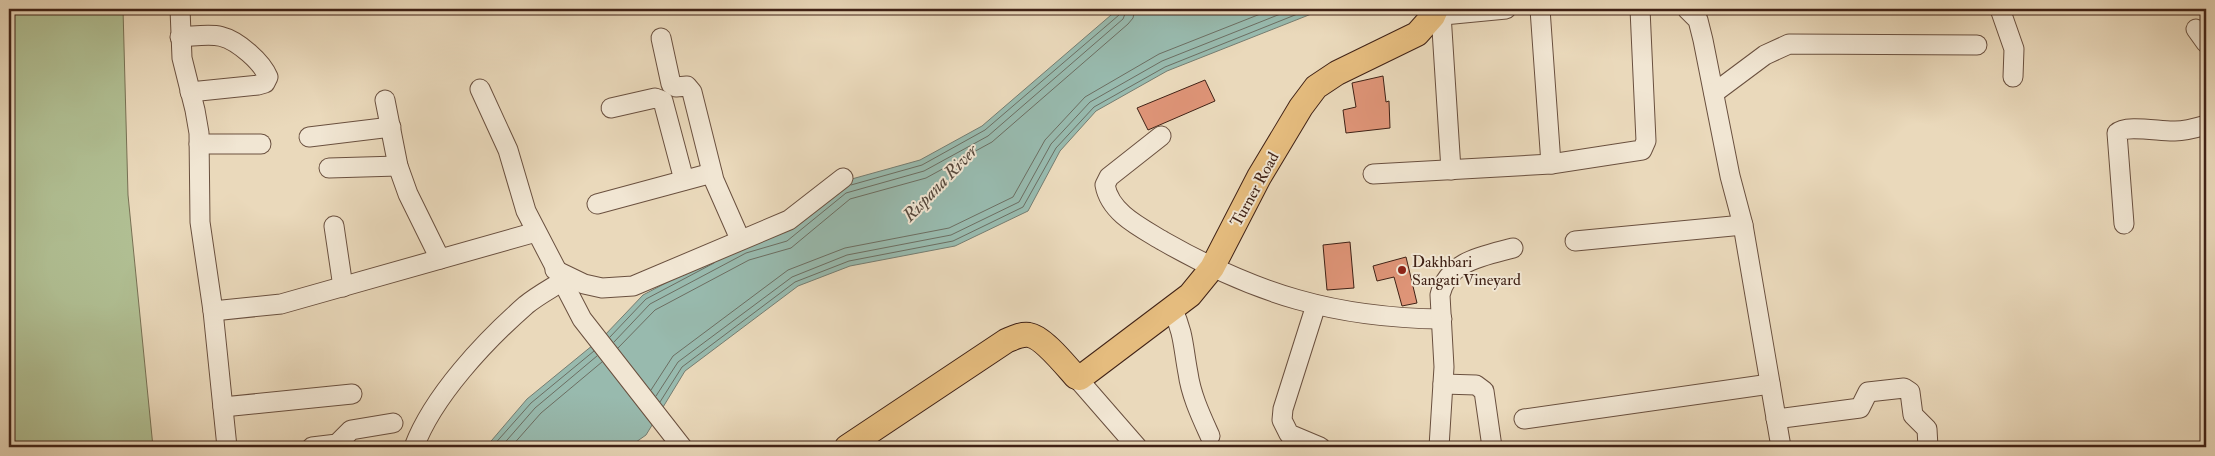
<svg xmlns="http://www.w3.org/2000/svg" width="2215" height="456" viewBox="0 0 2215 456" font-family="'IM FELL Double Pica',serif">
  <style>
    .green { fill: #b1c094; stroke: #787155 }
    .water { fill: #98baae; stroke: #757d71 }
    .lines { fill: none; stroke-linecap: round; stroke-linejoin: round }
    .shore { stroke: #6c6e62; stroke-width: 1 }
    .building { fill: #de9477; stroke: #402216 }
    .minor-casing { stroke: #6a503f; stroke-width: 21 }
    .major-casing { stroke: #402216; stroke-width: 26 }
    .minor { stroke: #f1e6d3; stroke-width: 19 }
    .major { stroke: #e5bc7e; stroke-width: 24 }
    .poi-dot { fill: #8f2418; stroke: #f1e6d3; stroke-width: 2 }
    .labels { text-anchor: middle; stroke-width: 4; stroke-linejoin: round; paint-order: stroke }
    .street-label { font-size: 16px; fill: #402216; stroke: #f1e6d3 }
    .poi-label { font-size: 16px; fill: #402216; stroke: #f1e6d3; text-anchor: start }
    .water-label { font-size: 18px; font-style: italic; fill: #56483c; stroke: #f1e6d3 }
  </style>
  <rect width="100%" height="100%" fill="#ead9bb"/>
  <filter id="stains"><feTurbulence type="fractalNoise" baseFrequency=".004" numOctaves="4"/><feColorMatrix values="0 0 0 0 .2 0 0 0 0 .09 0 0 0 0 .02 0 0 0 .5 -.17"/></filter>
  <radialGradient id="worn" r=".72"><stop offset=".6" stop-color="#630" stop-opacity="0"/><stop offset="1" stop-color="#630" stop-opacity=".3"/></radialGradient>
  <path class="green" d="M9,9H123L128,195L153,447H9Z"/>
  <path class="water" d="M1118,9H1324L1167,71L1096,111L1060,151L1028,211L955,246L850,266L798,286L685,371L646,435L629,447H486L527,399L604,336L643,295L742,243L841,182L920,160L982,126Z"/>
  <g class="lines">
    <g class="shore">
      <path d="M851,185L922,165L985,130L1119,15L1121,9"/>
      <path d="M610,337L646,299L714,263"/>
      <path d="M614,342L650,304L746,253L787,241L846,193L924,171L988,136L1123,19L1127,9"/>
      <path d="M618,348L655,310L749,260L791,248L850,199L926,178L992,142L1128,24L1133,18L1135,9"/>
      <path d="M651,390L673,356L788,270L845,248L949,228L1013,197L1045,140L1085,97L1159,54L1273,9"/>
      <path d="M656,396L678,362L792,277L847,255L951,235L1019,202L1051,144L1090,102L1162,61L1293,9"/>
      <path d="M660,402L682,367L795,282L849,261L953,241L1023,207L1056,148L1094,107L1165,67L1310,9"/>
      <path d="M492,447L531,403L594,351"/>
      <path d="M501,447L535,408L597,356"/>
      <path d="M511,447L541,413L602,362"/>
    </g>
  </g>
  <g class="building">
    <path d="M1383,76L1386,102L1389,101L1390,128L1346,133L1343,110L1356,107L1352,83Z"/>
    <path d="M1205,80L1215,101L1148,130L1137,108Z"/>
    <path d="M1350,242L1354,288L1327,290L1323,245Z"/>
    <path d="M1406,257L1417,303L1402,306L1394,277L1377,281L1373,266Z"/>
  </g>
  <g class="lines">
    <defs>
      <g id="minor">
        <path d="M180,9L182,58L195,110L199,133L200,222L213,311L227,447"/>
        <path d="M1540,9L1551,164"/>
        <path d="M1687,9L1698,20L1703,40L1730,176L1743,225L1781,447"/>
        <path d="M2000,9L2014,49L2013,77"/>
        <path d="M1441,14L1451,170"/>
        <path d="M1433,16L1506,9"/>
        <path d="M2196,29L2206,43"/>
        <path d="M180,37C212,35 223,30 249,53C257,60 264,67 268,77L265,83L258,85L190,92"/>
        <path d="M661,38L671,84L676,87L687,86L692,92L714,180L740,239"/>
        <path d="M480,89L508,150L526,211L582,319L682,447"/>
        <path d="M1714,93L1765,55L1789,44L1977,45"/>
        <path d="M385,100L398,166L408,194L440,259"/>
        <path d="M611,108L655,98L663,101L684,180"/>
        <path d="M1161,136L1109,177L1105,185C1110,213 1140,227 1163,241C1256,294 1335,318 1442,319"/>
        <path d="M309,137L391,127"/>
        <path d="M199,144H261"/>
        <path d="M329,168L398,166"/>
        <path d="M1373,174L1551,164L1642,150L1646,141L1640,9"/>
        <path d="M597,204L712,173"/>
        <path d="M2124,224L2117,133C2126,124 2162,132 2175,131C2186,131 2196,128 2206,125"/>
        <path d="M334,226L343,287"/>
        <path d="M1575,241L1743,225"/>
        <path d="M555,270L584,284L602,288L633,286L789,220L843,178"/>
        <path d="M1316,305L1283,409L1282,420L1289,434L1320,447"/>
        <path d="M1172,308C1184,333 1183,347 1188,373C1191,395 1201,416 1210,436"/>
        <path d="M213,311L281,304L536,232"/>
        <path d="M1076,377L1137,447"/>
        <path d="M1443,384L1476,385L1484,391L1492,447"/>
        <path d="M223,407L352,394"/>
        <path d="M1524,419L1770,384"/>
        <path d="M1776,419L1860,408L1868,392L1904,388L1910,392L1913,415L1927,429L1928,447"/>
        <path d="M312,447L337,444L351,430L393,423"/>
        <path d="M414,447C433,396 485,341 526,305C537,296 550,289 561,282"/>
        <path d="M1439,447L1444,367L1440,295C1448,261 1483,256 1513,248"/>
      </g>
      <path id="major" d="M847,447L1006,341C1013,338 1020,334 1029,335C1043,337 1066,366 1076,377L1080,378L1190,295L1212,268L1259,177L1301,107L1316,87L1337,73L1417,34L1433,16L1436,9"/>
    </defs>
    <use href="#minor" class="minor-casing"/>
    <use href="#major" class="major-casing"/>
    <use href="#minor" class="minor"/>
    <use href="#major" class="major"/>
  </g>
  <circle class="poi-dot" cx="1402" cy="270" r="5"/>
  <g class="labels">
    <g class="street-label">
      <text transform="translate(1254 189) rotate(-61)" y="6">Turner Road</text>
    </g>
    <g class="poi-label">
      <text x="1412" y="267">Dakhbari<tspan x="1412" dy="18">Sangati Vineyard</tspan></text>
    </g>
    <g class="water-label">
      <text transform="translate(940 183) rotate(-46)" y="6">Rispana River</text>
    </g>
  </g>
  <rect width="2215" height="456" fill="none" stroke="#ead9bb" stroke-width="30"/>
  <rect x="10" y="10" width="2195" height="436" fill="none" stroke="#402216" stroke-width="2.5"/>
  <rect x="15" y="15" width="2185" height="426" fill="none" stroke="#402216"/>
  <rect width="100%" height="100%" filter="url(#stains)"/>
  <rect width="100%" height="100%" fill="url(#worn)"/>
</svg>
